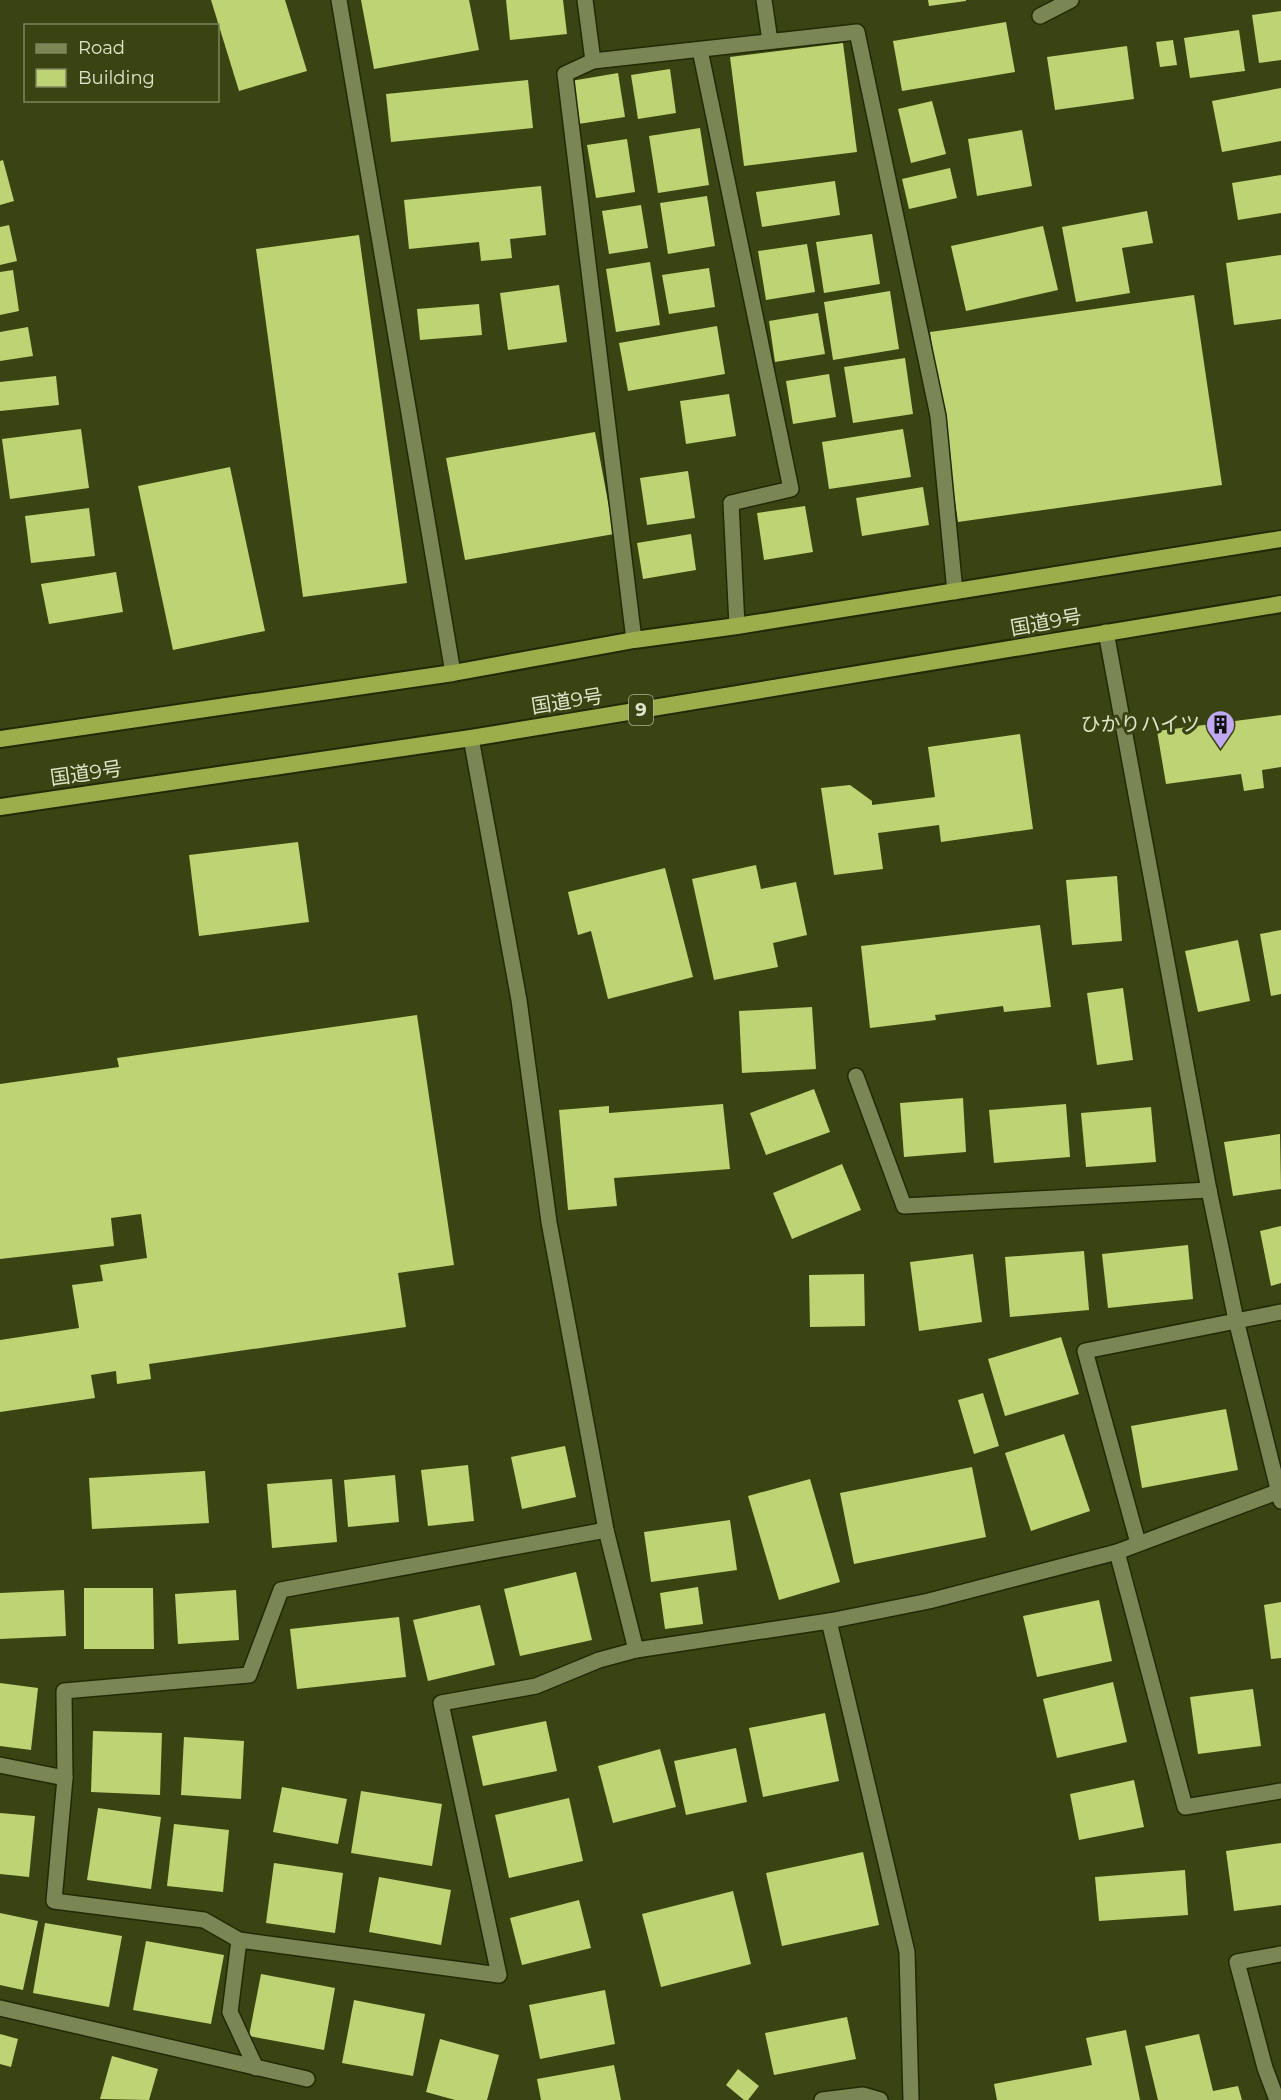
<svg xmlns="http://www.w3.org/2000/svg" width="1281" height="2100" viewBox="0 0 1281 2100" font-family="Montserrat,'Noto Sans JP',sans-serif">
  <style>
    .building { fill: #bed373 }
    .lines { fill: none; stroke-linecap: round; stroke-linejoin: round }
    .minor-casing { stroke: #222904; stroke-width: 18 }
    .trunk-casing { stroke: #222904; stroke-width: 20 }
    .minor { stroke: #7a8654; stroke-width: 15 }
    .trunk { stroke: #9bae4b; stroke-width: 16 }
    .labels { text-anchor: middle; stroke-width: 6; stroke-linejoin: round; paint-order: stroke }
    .shield { fill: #3a4413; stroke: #adb594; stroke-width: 1.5 }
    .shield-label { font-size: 18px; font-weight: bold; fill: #dee5cb }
    .street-label { font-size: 20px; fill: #dee5cb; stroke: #3a4413 }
    .poi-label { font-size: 20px; fill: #dee5cb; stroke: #3a4413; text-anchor: end }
  </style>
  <rect width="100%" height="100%" fill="#3a4413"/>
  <g class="building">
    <path d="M211,0H285L307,71L239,91Z"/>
    <path d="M361,0H469L479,50L374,69Z"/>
    <path d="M506,0H563L567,34L510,40Z"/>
    <path d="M928,0H966V1L929,6Z"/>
    <path d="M1281,11V60L1259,63L1252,15Z"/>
    <path d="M1006,22L1015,72L902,91L893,41Z"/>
    <path d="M1239,30L1245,71L1190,78L1184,38Z"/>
    <path d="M1173,40L1177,65L1160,67L1156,42Z"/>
    <path d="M843,43L857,152L744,166L730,57Z"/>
    <path d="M1127,46L1134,99L1055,110L1047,57Z"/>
    <path d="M670,69L676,113L638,119L631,75Z"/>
    <path d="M618,73L625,117L578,124L571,81Z"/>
    <path d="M528,80L533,128L391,142L386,94Z"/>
    <path d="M1281,88V141L1222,152L1212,101Z"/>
    <path d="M932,101L946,154L911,163L898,109Z"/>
    <path d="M700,128L709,185L658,193L649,136Z"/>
    <path d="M1022,130L1032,186L977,196L968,139Z"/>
    <path d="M627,139L635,192L596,198L587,145Z"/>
    <path d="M3,160L14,201L0,205V161Z"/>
    <path d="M950,168L957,198L909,209L902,179Z"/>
    <path d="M1281,175V213L1238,220L1232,183Z"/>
    <path d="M835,181L840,215L762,227L756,192Z"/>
    <path d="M541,186L546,235L510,239L512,258L481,261L479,242L409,249L404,200Z"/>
    <path d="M707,196L715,246L668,254L660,203Z"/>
    <path d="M641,205L648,248L609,254L602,211Z"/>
    <path d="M1147,211L1153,243L1122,248L1130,293L1076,302L1062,227Z"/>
    <path d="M9,225L17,261L0,265V227Z"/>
    <path d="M1043,226L1058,290L966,311L951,246Z"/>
    <path d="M872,234L880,284L824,293L816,242Z"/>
    <path d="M359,235L407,583L303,597L256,249Z"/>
    <path d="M807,244L815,292L766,300L758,251Z"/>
    <path d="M1281,255V319L1234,325L1226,263Z"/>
    <path d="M650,262L660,325L616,332L606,269Z"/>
    <path d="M709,268L715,307L669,314L662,275Z"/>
    <path d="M13,270L19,311L0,315V272Z"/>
    <path d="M559,285L567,342L508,350L500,293Z"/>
    <path d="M890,291L899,349L833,360L824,302Z"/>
    <path d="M1194,295L1222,485L958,522L930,332Z"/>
    <path d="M479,304L482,335L420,340L417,309Z"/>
    <path d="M818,313L825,354L775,362L769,321Z"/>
    <path d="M717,326L725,374L628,391L619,343Z"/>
    <path d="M28,327L33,356L0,361V332Z"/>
    <path d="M905,358L913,414L853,423L844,367Z"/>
    <path d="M829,374L836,417L793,424L786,381Z"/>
    <path d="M56,376L59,405L0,411V382Z"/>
    <path d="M729,394L736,436L686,444L680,401Z"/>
    <path d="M81,429L89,488L10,499L2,439Z"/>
    <path d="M903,429L911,477L829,489L822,442Z"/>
    <path d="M595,432L614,534L465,560L446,458Z"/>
    <path d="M230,467L265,631L173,650L138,486Z"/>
    <path d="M688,471L695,518L647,525L640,478Z"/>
    <path d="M923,487L929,525L862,536L856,498Z"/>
    <path d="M805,506L813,552L764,560L757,513Z"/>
    <path d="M89,508L95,556L31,563L25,516Z"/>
    <path d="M691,534L696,570L643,579L637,543Z"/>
    <path d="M116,572L123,612L49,624L41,584Z"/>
    <path d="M1281,715V767L1262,770L1264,788L1244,791L1241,774L1166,784L1157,731Z"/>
    <path d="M1020,734L1033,829L941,842L939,825L878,833L883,869L834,875L821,788L850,785L872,801V805L935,797L928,747Z"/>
    <path d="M298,842L309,922L199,936L189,855Z"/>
    <path d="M756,865L761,889L796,882L807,935L773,943L778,967L714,980L692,879Z"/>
    <path d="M665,868L693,977L608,999L591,931L578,935L568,892Z"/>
    <path d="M1117,876L1122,941L1072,945L1066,880Z"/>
    <path d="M1040,925L1051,1007L1004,1012L1003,1006L935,1015L936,1020L870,1028L861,946Z"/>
    <path d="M1281,930V994L1271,996L1260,934Z"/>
    <path d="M1238,940L1250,1001L1198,1012L1185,951Z"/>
    <path d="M1123,988L1133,1060L1097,1065L1087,993Z"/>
    <path d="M812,1007L816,1069L742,1073L739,1011Z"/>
    <path d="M417,1015L454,1265L398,1273L406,1327L149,1364L151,1379L117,1384L116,1371L91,1375L95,1398L0,1412V1340L79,1328L72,1285L103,1281L100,1265L147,1258L141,1214L111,1218L114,1246L0,1259V1084L119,1067L117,1058Z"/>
    <path d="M814,1089L830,1132L766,1155L750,1113Z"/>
    <path d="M963,1098L966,1152L904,1157L900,1103Z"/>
    <path d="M723,1104L730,1169L614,1178L617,1206L568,1210L559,1110L609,1106V1113Z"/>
    <path d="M1066,1104L1070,1157L994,1163L989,1110Z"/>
    <path d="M1151,1107L1156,1162L1086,1167L1081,1113Z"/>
    <path d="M1280,1134L1281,1189L1233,1196L1224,1142Z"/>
    <path d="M842,1164L861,1210L792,1239L773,1193Z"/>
    <path d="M1281,1226V1283L1271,1286L1260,1231Z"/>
    <path d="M1188,1245L1193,1299L1108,1308L1102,1254Z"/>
    <path d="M1084,1251L1089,1310L1010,1317L1005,1257Z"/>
    <path d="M973,1254L982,1322L919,1331L910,1262Z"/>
    <path d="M864,1274L865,1326L810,1327L809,1275Z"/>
    <path d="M1061,1337L1079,1394L1005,1416L988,1359Z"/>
    <path d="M983,1393L999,1446L974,1454L958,1400Z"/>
    <path d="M1226,1409L1238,1470L1142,1488L1131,1426Z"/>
    <path d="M1064,1434L1090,1511L1031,1531L1005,1453Z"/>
    <path d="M565,1446L576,1497L522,1509L511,1457Z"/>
    <path d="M468,1465L474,1521L428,1526L421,1470Z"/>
    <path d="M972,1467L986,1537L854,1564L840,1493Z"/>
    <path d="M205,1471L209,1523L92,1529L89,1478Z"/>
    <path d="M395,1475L399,1522L348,1527L344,1480Z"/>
    <path d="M332,1479L337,1542L272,1548L267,1484Z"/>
    <path d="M810,1479L840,1582L779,1600L748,1496Z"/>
    <path d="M730,1520L737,1570L651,1582L644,1532Z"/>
    <path d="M576,1572L592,1640L520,1656L504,1589Z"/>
    <path d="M698,1587L703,1624L665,1629L660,1593Z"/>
    <path d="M84,1588H153L154,1649H84Z"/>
    <path d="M64,1590L66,1636L0,1639V1593Z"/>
    <path d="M236,1590L239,1640L178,1644L175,1594Z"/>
    <path d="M1099,1600L1112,1661L1037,1677L1023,1616Z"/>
    <path d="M1281,1602V1658L1271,1659L1264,1605Z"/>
    <path d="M480,1605L495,1665L428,1681L413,1620Z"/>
    <path d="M399,1617L406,1677L297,1689L290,1629Z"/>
    <path d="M1113,1682L1127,1742L1057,1758L1043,1699Z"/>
    <path d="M0,1683L38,1688L31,1750L0,1746Z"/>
    <path d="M1253,1689L1261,1746L1198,1754L1190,1697Z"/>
    <path d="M825,1713L839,1781L763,1797L749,1728Z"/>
    <path d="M546,1721L557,1771L483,1786L472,1736Z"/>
    <path d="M93,1731L162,1733L160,1795L91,1792Z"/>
    <path d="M184,1737L244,1741L241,1799L181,1795Z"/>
    <path d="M736,1748L747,1802L686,1815L674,1761Z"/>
    <path d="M660,1749L676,1807L613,1823L598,1766Z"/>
    <path d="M1134,1780L1144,1827L1079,1840L1070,1794Z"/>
    <path d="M282,1787L347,1799L338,1844L273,1832Z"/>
    <path d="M361,1791L442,1804L432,1866L351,1853Z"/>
    <path d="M569,1798L583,1861L509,1878L495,1815Z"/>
    <path d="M98,1808L161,1817L151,1889L87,1880Z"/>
    <path d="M0,1813L35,1816L29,1877L0,1874Z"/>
    <path d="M174,1824L229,1830L223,1892L167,1886Z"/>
    <path d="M1281,1843V1905L1234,1911L1226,1851Z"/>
    <path d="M863,1852L879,1925L782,1946L766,1873Z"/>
    <path d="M274,1863L343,1873L335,1933L266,1923Z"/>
    <path d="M1185,1870L1188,1915L1099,1921L1095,1877Z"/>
    <path d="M379,1877L451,1890L441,1945L369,1932Z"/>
    <path d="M733,1891L751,1964L661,1987L642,1914Z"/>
    <path d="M579,1900L591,1948L522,1965L510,1918Z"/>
    <path d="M0,1913L38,1921L23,1990L0,1985Z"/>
    <path d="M45,1923L122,1936L109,2007L33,1993Z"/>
    <path d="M146,1941L224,1955L211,2024L133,2010Z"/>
    <path d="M261,1974L335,1988L324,2050L249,2036Z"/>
    <path d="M605,1990L615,2044L540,2059L529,2005Z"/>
    <path d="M354,2000L425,2014L413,2076L342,2063Z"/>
    <path d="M847,2017L856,2059L774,2075L765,2033Z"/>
    <path d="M1126,2030L1140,2100H997L994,2084L1092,2065L1086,2038Z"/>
    <path d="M0,2034L18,2039L11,2067L0,2064Z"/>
    <path d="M1199,2034L1213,2091L1238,2086L1242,2100H1158L1145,2046Z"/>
    <path d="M440,2039L499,2055L487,2100H455L426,2092Z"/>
    <path d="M112,2056L158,2069L149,2100L100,2099Z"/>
    <path d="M614,2065L621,2100H541L537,2079Z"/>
    <path d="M738,2069L759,2086L748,2100H744L726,2085Z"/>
  </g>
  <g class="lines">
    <defs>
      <g id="minor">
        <path d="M339,0L453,673"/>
        <path d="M585,0L593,61"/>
        <path d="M764,0L770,41"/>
        <path d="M1040,16L1071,0"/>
        <path d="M700,50L791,489L731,503L737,626"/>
        <path d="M1106,632L1209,1190L1236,1320L1281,1501"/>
        <path d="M634,640L565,74L593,61L857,32L938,416L955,592"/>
        <path d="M471,738L519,1000L549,1222L606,1530L636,1650"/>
        <path d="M856,1076L904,1206L1209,1190"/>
        <path d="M1138,1543L1085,1351L1281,1312"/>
        <path d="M1117,1552L1185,1807L1281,1791"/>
        <path d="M829,1621L929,1601L1117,1552L1277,1492"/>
        <path d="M0,1765L65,1778L54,1901L204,1920L239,1940L499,1975L441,1703L536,1686L599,1660L636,1650L829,1621L907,1952L911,2100"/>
        <path d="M65,1778L64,1691L249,1675L281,1590L606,1530"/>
        <path d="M239,1940L230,2012L256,2068"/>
        <path d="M0,2008L307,2079"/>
        <path d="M822,2100L863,2095L880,2100"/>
        <path d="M1277,2100L1265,2068L1237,1962L1281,1954"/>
      </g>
      <g id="trunk">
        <path d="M0,739L453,673L634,640L737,626L1281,539"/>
        <path d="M0,807L471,738L1281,604"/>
      </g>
    </defs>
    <use href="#minor" class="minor-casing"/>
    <use href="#trunk" class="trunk-casing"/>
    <use href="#minor" class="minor"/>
    <use href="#trunk" class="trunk"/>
  </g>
  <defs>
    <symbol id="building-pin" viewBox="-11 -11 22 30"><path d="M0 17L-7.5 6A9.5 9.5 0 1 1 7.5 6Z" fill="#c1a8f3" stroke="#3a4413"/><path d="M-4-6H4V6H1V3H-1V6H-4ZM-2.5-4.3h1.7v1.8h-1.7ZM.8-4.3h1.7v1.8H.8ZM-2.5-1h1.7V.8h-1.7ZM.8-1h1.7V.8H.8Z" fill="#111"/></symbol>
  </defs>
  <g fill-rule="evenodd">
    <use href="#building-pin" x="1204" y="708" width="33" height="45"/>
  </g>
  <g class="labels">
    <rect class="shield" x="629" y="695" width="24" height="30" rx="4.5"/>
    <g class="shield-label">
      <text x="641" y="716">9</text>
    </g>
    <g class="street-label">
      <text transform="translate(1046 622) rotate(-10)" y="7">国道9号</text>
      <text transform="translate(567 701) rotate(-9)" y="7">国道9号</text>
      <text transform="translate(86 773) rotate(-8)" y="7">国道9号</text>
    </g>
    <g class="poi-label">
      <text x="1200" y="731">ひかりハイツ</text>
    </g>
  </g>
  <rect x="24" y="24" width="195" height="78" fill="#3a4413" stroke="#7c845d" stroke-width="1.5"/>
  <rect x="36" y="44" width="30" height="9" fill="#7a8654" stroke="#7c845d" stroke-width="1.5"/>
  <text x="78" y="54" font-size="18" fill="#dee5cb">Road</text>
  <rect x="36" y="69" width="30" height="18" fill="#bed373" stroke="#7c845d" stroke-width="1.5"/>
  <text x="78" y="84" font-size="18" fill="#dee5cb">Building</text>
</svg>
